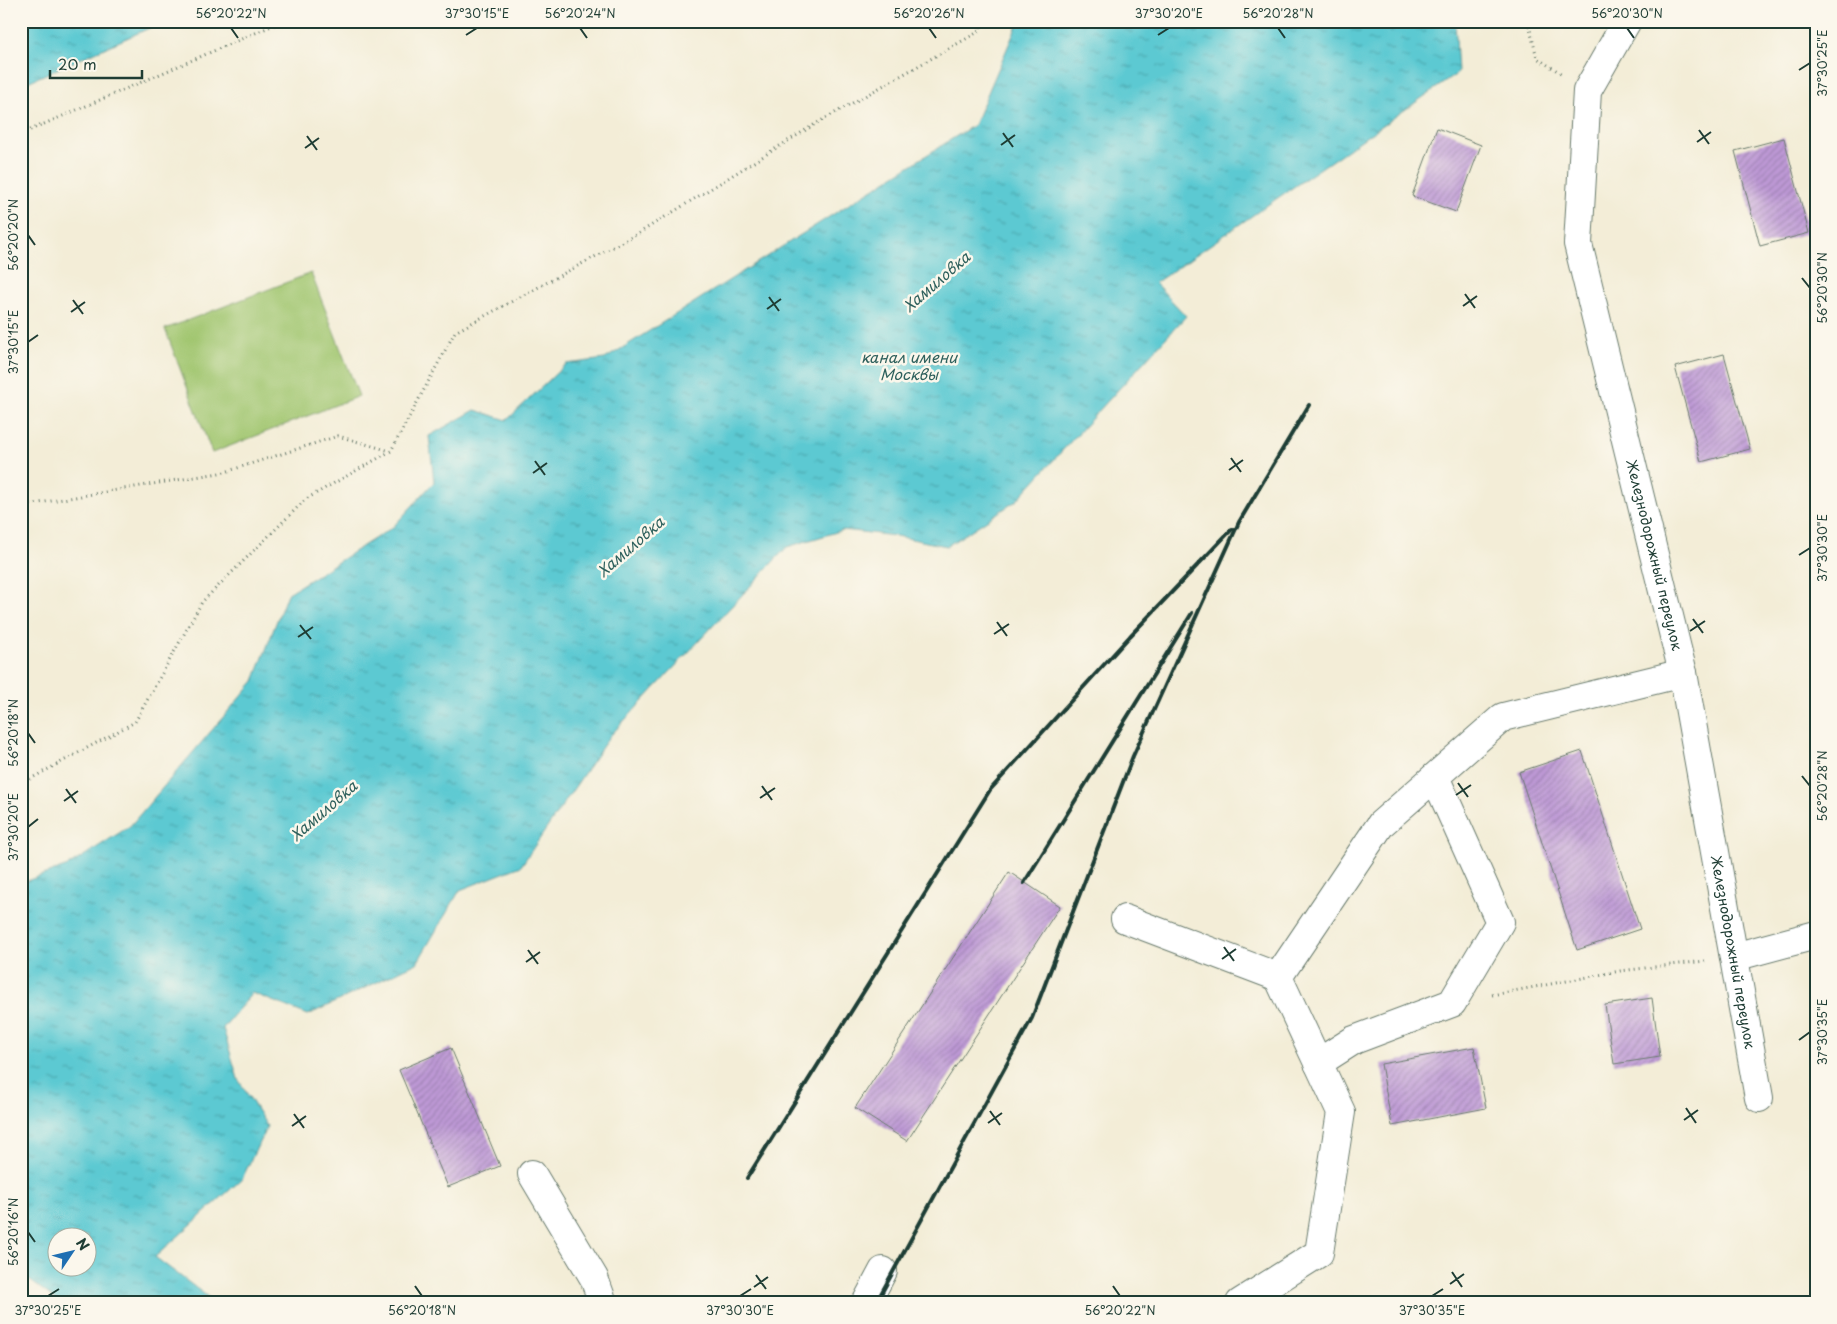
<svg xmlns="http://www.w3.org/2000/svg" width="1837" height="1324" viewBox="0 0 1837 1324" font-family="'Playpen Sans',sans-serif">
  <style>
    .garden { fill: #a1c670; stroke: #608252 }
    .water { fill: url(#water-ripples); stroke: #3e8383; fill-rule: evenodd }
    .building { fill: url(#building-hatch) }
    .lines { fill: none; stroke-linecap: round; stroke-linejoin: round }
    .minor-casing { stroke: #697b6d; stroke-width: 30 }
    .path { stroke: #697b6d; stroke-width: 3; stroke-dasharray: 1 4; stroke-linecap: butt }
    .minor { stroke: #fff; stroke-width: 28 }
    .rail { stroke: #1f3d34; stroke-width: 4 }
    .ticks { fill: none; stroke: #1f3d34; stroke-width: 2 }
    .labels { text-anchor: middle; stroke-width: 5; stroke-linejoin: round; paint-order: stroke }
    .street-label { font-size: 14px; fill: #1f3d34; stroke: #fbf7ec }
    .water-label { font-size: 15px; font-style: italic; fill: #2e605c; stroke: #fbf7ec }
    .neatline { fill: none; stroke: #1f3d34; stroke-width: 2 }
    .ticks-label { font-size: 12px; text-anchor: middle; fill: #1f3d34 }
  </style>
  <defs>
    <pattern id="water-ripples" width="26" height="14" patternUnits="userSpaceOnUse" patternTransform="scale(1.25)"><rect width="26" height="14" fill="#5cc9d2"/><path d="M2 4q2-2 4 0t4 0M15 11q2-2 4 0t4 0" fill="none" stroke="#4ba4ab"/></pattern>
    <pattern id="building-hatch" width="6" height="6" patternUnits="userSpaceOnUse" patternTransform="scale(1.25)"><rect width="6" height="6" fill="#be99d6"/><path d="M-1 1l2-2M0 6l6-6M5 7l2-2" fill="none" stroke="#9a7eae"/></pattern>
  </defs>
  <rect width="100%" height="100%" fill="#fbf7ec"/>
  <filter id="ink" filterUnits="userSpaceOnUse"><feTurbulence type="fractalNoise" baseFrequency=".02" numOctaves="2"/><feDisplacementMap in="SourceGraphic" scale="10" xChannelSelector="R" yChannelSelector="G"/><feConvolveMatrix kernelMatrix="1 2 1 2 8 2 1 2 1" color-interpolation-filters="sRGB"/></filter>
  <filter id="wash" filterUnits="userSpaceOnUse"><feTurbulence type="fractalNoise" baseFrequency=".0096" numOctaves="4" result="noise"/><feDisplacementMap in="SourceGraphic" scale="20" xChannelSelector="R" yChannelSelector="G"/><feGaussianBlur stdDeviation="1.12" result="paint"/><feColorMatrix in="noise" values="0 0 0 0 0 0 0 0 0 0 0 0 0 0 0 0 0 1.4 0 .05"/><feComposite in="paint" operator="in"/></filter>
  <g filter="url(#wash)">
    <rect width="100%" height="100%" fill="#f3edd7"/>
    <path class="garden" d="M311,273L359,396L212,453L165,329Z"/>
    <g class="water">
      <path d="M21,21H165L21,85Z"/>
      <path d="M1019,21H1455L1458,73L1155,283L1186,316L1016,501L947,546L896,536L843,530L787,547L609,737L521,866L460,890L417,963L308,1015L252,993L223,1028L238,1079L267,1126L242,1179L155,1257L216,1303H56L55,1299L21,1274V883L68,866L130,826L254,681L287,594L393,527L434,482L429,436L475,410L507,420L566,364L605,359L974,125ZM58,1236H88V1266H58Z"/>
    </g>
    <g id="blocks">
      <g class="building">
        <path d="M1816,47V68L1815,69L1810,48Z"/>
        <path d="M1437,128L1481,145L1456,212L1412,196Z"/>
        <path d="M1784,138L1809,233L1760,246L1735,151Z"/>
        <path d="M1724,354L1750,449L1701,462L1675,367Z"/>
        <path d="M1582,751L1640,929L1577,950L1519,772Z"/>
        <path d="M1009,872L1060,906L907,1141L855,1108Z"/>
        <path d="M1652,998L1660,1057L1614,1064L1605,1005Z"/>
        <path d="M1474,1047L1486,1108L1392,1126L1381,1064Z"/>
        <path d="M451,1048L500,1166L448,1187L399,1070Z"/>
      </g>
    </g>
  </g>
  <g filter="url(#ink)">
    <use href="#blocks" fill-opacity="0" stroke="#697b6d" stroke-width="1"/>
    <g class="lines">
      <defs>
        <g id="minor">
          <path id="s1" d="M1627,21L1587,91L1578,244L1683,673L1759,1098"/>
          <path d="M1125,919L1278,977"/>
          <path d="M1734,957L1816,935"/>
          <path d="M1318,1063L1354,1040L1452,1003L1500,922L1435,777"/>
          <path d="M532,1174L594,1278L603,1303"/>
          <path d="M866,1303L883,1271"/>
          <path d="M1240,1303L1319,1253L1341,1112L1278,977L1381,824L1503,717L1683,673"/>
        </g>
      </defs>
      <use href="#minor" class="minor-casing"/>
      <g class="path">
        <path d="M1528,21L1537,58L1562,74"/>
        <path d="M21,134L283,21"/>
        <path d="M21,506L225,472L338,436L390,451"/>
        <path d="M21,784L135,722L202,602L306,499L391,451L455,332L639,233L817,123L980,31L982,21"/>
        <path d="M1492,995L1620,971L1705,961"/>
      </g>
      <use href="#minor" class="minor"/>
      <g class="rail">
        <path d="M1024,883L1192,613"/>
        <path d="M747,1178L990,790L1130,636L1232,529"/>
        <path d="M876,1303L1032,1018L1133,756L1239,522L1309,405"/>
      </g>
    </g>
  </g>
  <path class="ticks" d="M231,28L238,38M580,28L587,38M929,28L936,38M1278,28L1285,38M1627,28L1634,38M466,35L477,28M1158,35L1169,28M1799,70L1810,63M1699,130L1709,144M1003,133L1013,147M307,136L317,150M1697,142L1711,132M1001,145L1015,135M305,148L319,138M28,235L35,245M1802,278L1810,288M1465,294L1475,308M769,297L779,311M73,300L83,314M1463,306L1477,296M767,309L781,299M71,312L85,302M28,342L38,335M1231,458L1241,472M535,461L545,475M1229,470L1243,460M533,473L547,463M1799,555L1810,548M1693,619L1703,633M997,622L1007,636M300,625L311,639M1690,631L1705,621M994,634L1009,624M298,637L313,627M28,733L35,743M1802,776L1810,786M1458,783L1468,797M762,786L772,800M66,789L76,803M1456,795L1471,785M760,798L775,788M64,801L78,791M28,827L38,819M1224,947L1234,961M528,950L538,964M1222,959L1236,949M526,962L540,952M1799,1040L1810,1032M1686,1108L1696,1123M990,1111L1000,1125M294,1114L304,1128M1684,1120L1698,1110M988,1123L1002,1113M292,1126L306,1116M28,1232L35,1242M1452,1272L1462,1287M756,1275L766,1289M1450,1284L1464,1274M415,1286L422,1296M1113,1286L1120,1296M754,1287L768,1277M48,1296L59,1289M740,1296L751,1289M1432,1296L1443,1289"/>
  <g class="labels">
    <g class="street-label">
      <text dy="5" stroke="none"><textPath href="#s1" startOffset="554">Железнодорожный переулок</textPath></text>
      <text dy="5" stroke="none"><textPath href="#s1" startOffset="959">Железнодорожный переулок</textPath></text>
    </g>
    <g class="water-label">
      <text transform="translate(937 282) rotate(-41)" y="5">Хамиловка</text>
      <text x="909" y="363">канал имени<tspan x="909" dy="17">Москвы</tspan></text>
      <text transform="translate(631 547) rotate(-41)" y="5">Хамиловка</text>
      <text transform="translate(324 811) rotate(-41)" y="5">Хамиловка</text>
    </g>
  </g>
  <rect width="1837" height="1324" fill="none" stroke="#fbf7ec" stroke-width="55"/>
  <g transform="translate(72 1252) rotate(55)"><circle r="24" fill="#fbf7ec" stroke="#a3ada2"/>
  <path d="M0-4L9 19L0 12L-9 19Z" fill="#1f6fb2"/>
  <text y="-8" font-size="14" font-weight="bold" text-anchor="middle" fill="#1f3d34">N</text>
  </g>
  <path d="M50 70v8h92v-8" fill="none" stroke="#1f3d34" stroke-width="2.5"/>
  <text x="58" y="70" font-size="15" fill="#1f3d34" stroke="#fbf7ec" stroke-width="4" paint-order="stroke">20 m</text>
  <rect x="28" y="28" width="1782" height="1268" class="neatline"/>
  <g class="ticks-label">
    <text x="231" y="18">56°20'22"N</text>
    <text x="477" y="18">37°30'15"E</text>
    <text x="580" y="18">56°20'24"N</text>
    <text x="929" y="18">56°20'26"N</text>
    <text x="1169" y="18">37°30'20"E</text>
    <text x="1278" y="18">56°20'28"N</text>
    <text x="1627" y="18">56°20'30"N</text>
    <text transform="translate(1823 63) rotate(-90)" y="4">37°30'25"E</text>
    <text transform="translate(14 235) rotate(-90)" y="4">56°20'20"N</text>
    <text transform="translate(1823 288) rotate(-90)" y="4">56°20'30"N</text>
    <text transform="translate(14 342) rotate(-90)" y="4">37°30'15"E</text>
    <text transform="translate(1823 548) rotate(-90)" y="4">37°30'30"E</text>
    <text transform="translate(14 733) rotate(-90)" y="4">56°20'18"N</text>
    <text transform="translate(1823 786) rotate(-90)" y="4">56°20'28"N</text>
    <text transform="translate(14 827) rotate(-90)" y="4">37°30'20"E</text>
    <text transform="translate(1823 1032) rotate(-90)" y="4">37°30'35"E</text>
    <text transform="translate(14 1232) rotate(-90)" y="4">56°20'16"N</text>
    <text x="48" y="1315">37°30'25"E</text>
    <text x="422" y="1315">56°20'18"N</text>
    <text x="740" y="1315">37°30'30"E</text>
    <text x="1120" y="1315">56°20'22"N</text>
    <text x="1432" y="1315">37°30'35"E</text>
  </g>
</svg>
